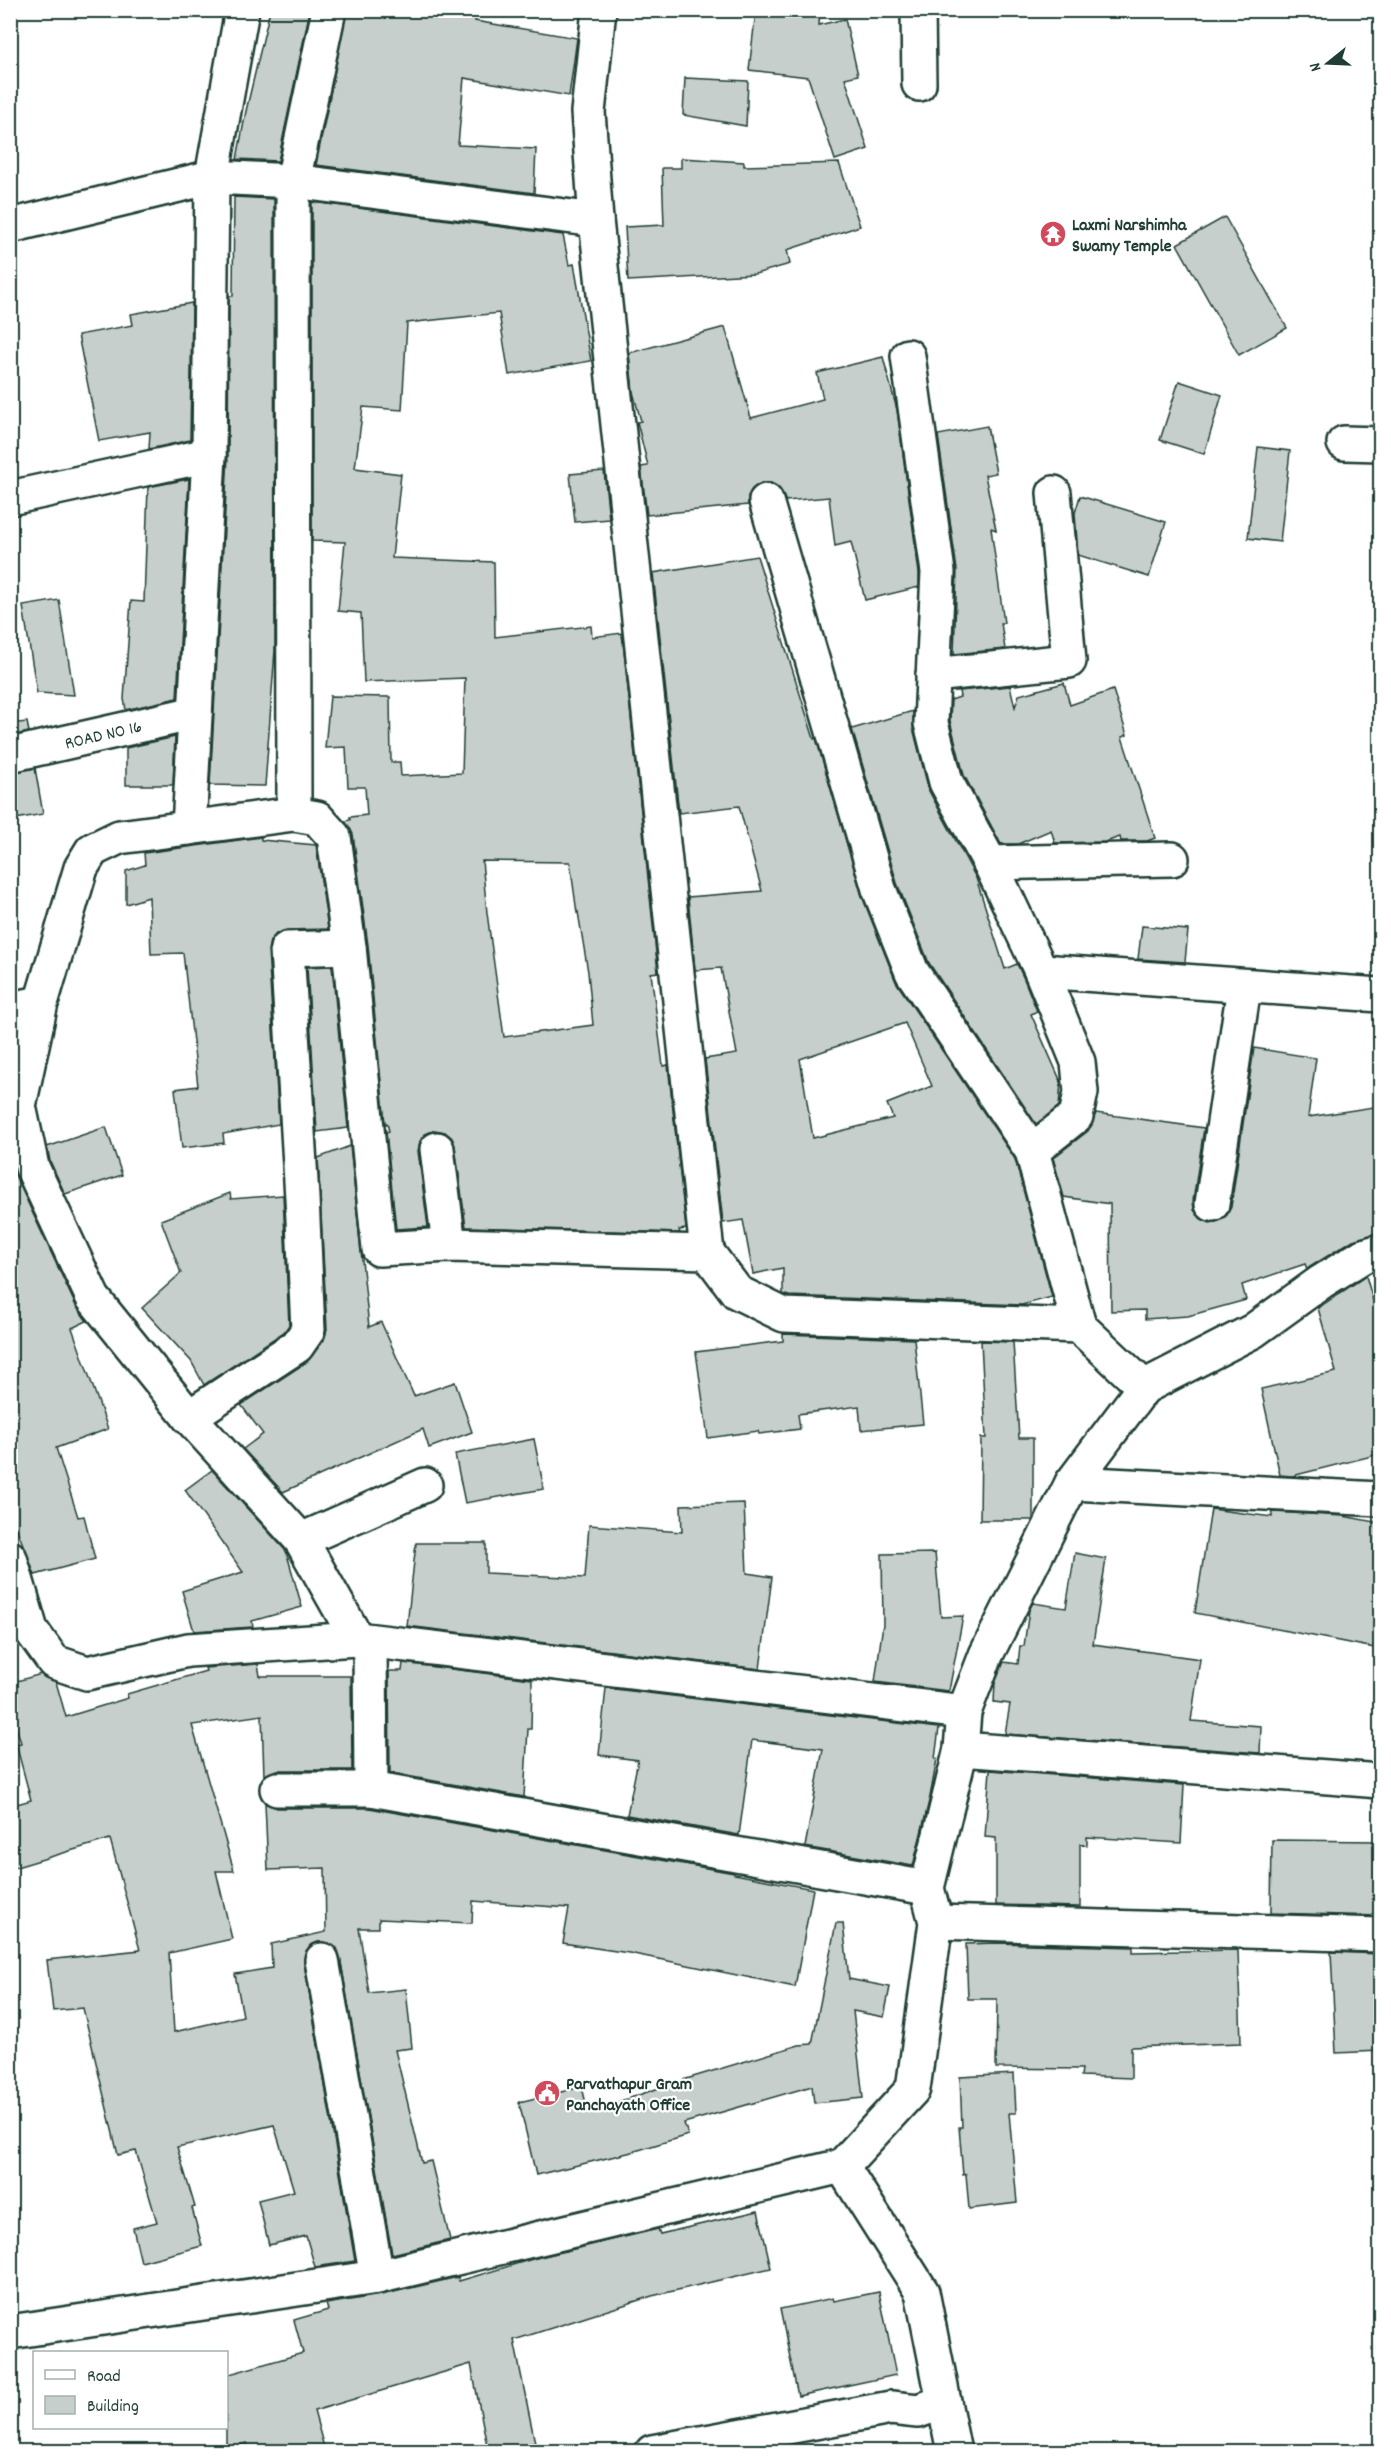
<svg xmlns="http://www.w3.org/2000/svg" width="1391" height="2462" viewBox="0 0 1391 2462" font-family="Dekko,sans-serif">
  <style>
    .building { fill: #c7cfcc; stroke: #1f3d34; stroke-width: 1.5; fill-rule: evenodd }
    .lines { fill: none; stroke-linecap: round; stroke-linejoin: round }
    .street-casing { stroke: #1f3d34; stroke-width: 38 }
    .secondary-casing { stroke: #1f3d34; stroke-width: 38 }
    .street { stroke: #fff; stroke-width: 33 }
    .secondary { stroke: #fff; stroke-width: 33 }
    .labels { text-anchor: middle; stroke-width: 4.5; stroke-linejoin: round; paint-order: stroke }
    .poi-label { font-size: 18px; font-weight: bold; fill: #1f3d34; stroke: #fff; text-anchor: start }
    .street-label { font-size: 18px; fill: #1f3d34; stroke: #fff }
  </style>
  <rect width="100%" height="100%" fill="#fff"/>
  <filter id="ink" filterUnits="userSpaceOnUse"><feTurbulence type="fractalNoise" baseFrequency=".0167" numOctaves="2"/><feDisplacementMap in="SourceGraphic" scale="12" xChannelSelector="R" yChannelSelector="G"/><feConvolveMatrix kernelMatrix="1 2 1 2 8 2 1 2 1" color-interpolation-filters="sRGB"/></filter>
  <g filter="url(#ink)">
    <g class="building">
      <path d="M270,10H310L278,161L237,159L246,111Z"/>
      <path d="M347,10H476L475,21L577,38L569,96L464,78L458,145L536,149L534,193L316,165Z"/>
      <path d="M756,10H820L819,25L845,19L858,75L845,78L868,149L835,160L808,77L749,70Z"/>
      <path d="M685,78L748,81L746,126L683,115Z"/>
      <path d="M681,158L744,162V166L839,163L860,226L787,250L790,264L755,274L628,281L625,227L664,225L662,168H681Z"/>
      <path d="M234,197L274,199L275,650L265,786L210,785L228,456L229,296H233Z"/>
      <path d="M312,202L563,235L569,265L574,264L591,361L509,375L499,313L407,323L402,410L363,407L355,468L401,474L392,558L494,562L495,637L591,626L592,637L622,633L658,972L651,973L663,1066L668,1065L686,1229L679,1230L680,1233L466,1227L455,1146L452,1138L445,1132L435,1130L425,1134L420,1141L418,1151L428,1227L396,1229L386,1132L389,1131L387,1123L385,1124L368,945L353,834L345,821L350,820V817L367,815L365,787H348L346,747L325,748L330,696L390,697L391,762H400L401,776L462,773L465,678L364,682L361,613L338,611L345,542L312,541ZM482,861L570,862L577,913L578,912L588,972L593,1025L504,1037L487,913Z"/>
      <path d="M1225,217L1287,328L1239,355L1177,244Z"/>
      <path d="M192,303L190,440L149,449L150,432L99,441L78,335L133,325L131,314Z"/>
      <path d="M725,327L751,418L823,399L817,373L883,357L897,410L919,573V587L865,600L851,542L835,546L829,497L786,501L778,487L771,483H761L752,489L748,496V505L647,515L641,467L648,466L637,422L641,421L633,392L629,353Z"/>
      <path d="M1179,381L1222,395L1204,454L1160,440Z"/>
      <path d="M987,426L996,473L985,475L996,530L991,528L1004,623H1001L1005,649L954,654L957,570L938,435Z"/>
      <path d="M1258,447L1290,451L1280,542L1248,538Z"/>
      <path d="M604,471L609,519L575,522L570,474Z"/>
      <path d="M189,479L177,698L126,710L124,699L131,601L144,602L148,487Z"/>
      <path d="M1080,496L1166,522L1149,577L1078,555L1075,513Z"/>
      <path d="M757,556L814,739L816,738L862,896L896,982L1015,1159L1052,1297L1022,1305L789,1296L783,1294V1268L753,1274L743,1220L723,1223L705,1059L737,1054L721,968L695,970L688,897L762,891L739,806L679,813L653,573ZM905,1023L932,1086L887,1104L893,1118L813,1138L800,1059Z"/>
      <path d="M59,600L74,695L37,693L23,606Z"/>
      <path d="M1064,683L1070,705L1113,690L1127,735L1122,737L1155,838L1147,841H1121L1120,837L1105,842L1055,843L1051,830L1018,844H1001L964,775L950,721L951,700L960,697L959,691L1010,686L1015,707L1019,695Z"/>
      <path d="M913,711V728L929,791L976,878L1005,969L1017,964L1024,979L1037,1011L1031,1014L1061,1082L1059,1106L1036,1124L929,963L897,883L852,729Z"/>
      <path d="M27,722L29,732L10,736V724Z"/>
      <path d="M175,737L173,785H126V748Z"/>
      <path d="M35,768L43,814L10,820V773Z"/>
      <path d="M261,837V840L316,845L328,929L286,930L276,934L270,941L268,950L279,1124L223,1134L224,1143L182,1148L175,1089L198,1086L183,953L151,954L149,897L126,904V871L145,865L144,853Z"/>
      <path d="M1142,926L1188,930L1185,962L1138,959Z"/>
      <path d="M332,966L348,1128L317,1132L307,967Z"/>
      <path d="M1254,1048L1316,1058L1308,1117L1380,1106V1233L1353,1240L1307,1269L1305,1264L1242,1285L1246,1300L1188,1316L1145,1319V1310L1111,1311L1110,1204L1064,1197L1053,1158L1088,1131L1096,1113L1204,1128L1193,1201L1194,1210L1201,1219L1210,1223L1219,1221L1227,1215L1231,1207Z"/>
      <path d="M106,1127L122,1175L65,1194L50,1161L47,1147Z"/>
      <path d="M350,1146L369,1327L381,1322L414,1396L455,1382L472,1432L429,1448L423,1429L283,1492L243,1449L263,1434L241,1405L307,1362L324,1340L327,1329L318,1158Z"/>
      <path d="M10,1156L15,1175L76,1306L87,1321L72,1328L108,1429L56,1448L78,1517L84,1516L95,1559L35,1575L16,1527L10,1528Z"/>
      <path d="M230,1193L231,1199L283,1195L289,1325L284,1332L204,1385L191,1361L142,1308L181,1273L161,1220Z"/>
      <path d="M1366,1276L1380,1325V1454L1292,1476L1280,1475L1261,1389L1336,1372L1318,1308Z"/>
      <path d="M783,1334L914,1339L923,1424L861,1430L859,1406L798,1414L800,1429L759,1434L758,1431L708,1438L696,1352L783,1341Z"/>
      <path d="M981,1341L1013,1342L1019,1438H1033V1520H980L981,1438H986Z"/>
      <path d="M534,1439L544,1489L465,1503L455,1454Z"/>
      <path d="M212,1470L286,1551L302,1607L252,1621L253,1627L194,1631L182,1591L243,1572L185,1490Z"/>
      <path d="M744,1503L747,1573L772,1577L760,1669L407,1626L416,1543H486V1573L585,1578L589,1525L682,1532L681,1505Z"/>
      <path d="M1211,1509L1272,1517L1273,1512L1343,1516L1380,1523V1649L1195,1613Z"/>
      <path d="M935,1553L941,1617L963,1616L949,1691L875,1682L883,1624L882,1554Z"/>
      <path d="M1075,1553L1106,1559L1093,1644L1200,1659L1191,1721L1261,1726L1260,1753L1005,1734L1010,1704L994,1702L995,1683L1004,1662L1018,1664L1020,1646H1024L1029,1610L1033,1603L1066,1608Z"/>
      <path d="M403,1663L532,1679L531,1729H528L524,1797L390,1773L389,1671H402Z"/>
      <path d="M258,1664L260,1676H351L352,1770H277L264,1776L262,1715L192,1725L234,1871H216L232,1939L169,1953L174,2032L243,2016L235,1974L272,1968L271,1944L326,1932L325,1868L268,1870L265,1803L277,1808H369L734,1873V1874L813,1889L795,1987L629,1953L563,1943L569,1908L473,1901L472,1923L379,1919V1928H359L369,1993L406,1989L412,2048L395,2050L422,2163L431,2161L450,2240L392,2254L340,1957L337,1948L329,1943L318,1942L310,1945L305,1953L304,1963L355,2261L315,2267L306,2236L269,2245L258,2200L294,2191L274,2125L177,2147L195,2207L192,2208L202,2246L141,2262L133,2228L157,2222L136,2151L118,2155L83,2008L53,2011L47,1960L140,1950L110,1839L10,1869V1806L31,1800L16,1744L21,1743L10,1706V1683L41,1674L56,1682L66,1717L128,1698L127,1694L206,1671L205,1668Z"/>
      <path d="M606,1688L939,1728L935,1759H937L930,1797L913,1866L805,1847L823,1749L752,1740L739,1835L627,1815L638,1760L599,1755Z"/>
      <path d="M990,1770L1184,1785L1181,1843L1087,1837V1845L1080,1844V1907L996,1905V1838L985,1837Z"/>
      <path d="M1272,1840L1380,1841V1916L1271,1913Z"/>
      <path d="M836,1923H843L849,1979L890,1987L884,2017L853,2011L863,2098L814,2103L812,2086L684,2123L688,2135L632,2152L536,2175L519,2102L582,2087L588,2112L683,2080L799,2045L812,2044Z"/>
      <path d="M996,1943L1133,1947V1952L1238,1950L1241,2043L1131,2047V2078L1081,2076L1082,2069L996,2068L997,1999H968L966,1944Z"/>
      <path d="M1331,1952L1380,1954V2051L1336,2053Z"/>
      <path d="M1014,2074L1016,2113H1009L1017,2203L969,2209L966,2174L963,2175L959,2127H962L960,2077Z"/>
      <path d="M758,2211L771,2268L652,2296L514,2340L535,2443L488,2451L471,2364L314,2411L325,2451H249L247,2443L226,2449V2375L303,2353L294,2320L328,2310L326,2304L381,2295L458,2277L459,2281L536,2258L658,2229L660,2234Z"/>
      <path d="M879,2292L896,2375L798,2396L780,2309L833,2298L834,2301Z"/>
    </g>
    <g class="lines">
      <defs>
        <g id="street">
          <path d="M329,10L293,181L294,814L317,818L334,837L349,947L379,1249L449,1245L707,1252L737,1292L784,1315L1079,1326L1144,1387"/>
          <path d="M599,10L588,112L596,220L707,1252"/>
          <path d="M918,10L919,84"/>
          <path d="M10,226L212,177L293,181L596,220"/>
          <path d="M908,356L938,572L931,723L946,782L990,863L1041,971L1078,1062L1081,1092L1076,1116L1032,1151"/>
          <path d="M1344,443L1380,444"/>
          <path d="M10,498L209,455"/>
          <path d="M766,501L879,889L912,972L1032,1151L1079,1326"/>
          <path d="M933,675L1069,661L1054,493"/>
          <path d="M10,755L195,713"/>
          <path d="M294,814L119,837L92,850L81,868L41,1003L19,1106L32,1167L93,1298L189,1417L301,1540L357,1639"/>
          <path d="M189,828L209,455L212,177L242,10"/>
          <path d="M990,863L1172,859"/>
          <path d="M1041,971L1380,995"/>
          <path d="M10,1009L41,1003"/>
          <path d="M437,1149L449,1245"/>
          <path d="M1212,1204L1244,987"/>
          <path d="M189,1417L297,1346L308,1330L302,1198L287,949L349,947"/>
          <path d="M1072,1483L1380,1499"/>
          <path d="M301,1540L425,1485"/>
          <path d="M10,1558L31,1630L54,1662L87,1673L188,1650L357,1639L964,1712"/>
          <path d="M370,1641L371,1789"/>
          <path d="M961,1749L1380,1781"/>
          <path d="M277,1789H371L927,1888"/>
          <path d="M936,1922L1380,1935"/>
          <path d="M322,1960L377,2277"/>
          <path d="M842,2166L922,2292L954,2452"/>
          <path d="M652,2452L891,2408L918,2411L944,2402"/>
        </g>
        <path id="secondary" d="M10,2332L377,2277L842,2166L913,2089L936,1922L927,1888L961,1749L964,1712L986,1655L1072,1483L1144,1387L1253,1331L1321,1282L1363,1256L1380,1251"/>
      </defs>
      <use href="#street" class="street-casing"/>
      <use href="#secondary" class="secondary-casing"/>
      <use href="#street" class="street"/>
      <use href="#secondary" class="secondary"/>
    </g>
  </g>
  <defs>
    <symbol id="temple-disc" viewBox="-11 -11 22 22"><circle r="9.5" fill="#d1495b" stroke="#fff"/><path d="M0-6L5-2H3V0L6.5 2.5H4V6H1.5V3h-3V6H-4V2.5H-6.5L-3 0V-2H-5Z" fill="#fff"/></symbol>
    <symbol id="civic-disc" viewBox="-11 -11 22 22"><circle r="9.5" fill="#d1495b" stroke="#fff"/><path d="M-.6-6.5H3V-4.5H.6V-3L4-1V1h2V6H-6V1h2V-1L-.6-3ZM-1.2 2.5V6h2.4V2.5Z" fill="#fff"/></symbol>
  </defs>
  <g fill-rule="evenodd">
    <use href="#temple-disc" x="1038" y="219" width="30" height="30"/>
    <use href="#civic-disc" x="532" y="2078" width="30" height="30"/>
  </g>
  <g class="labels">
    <g class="poi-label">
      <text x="1072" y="230">Laxmi Narshimha<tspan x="1072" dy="21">Swamy Temple</tspan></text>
      <text x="566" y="2089">Parvathapur Gram<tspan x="566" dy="21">Panchayath Office</tspan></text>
    </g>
    <g class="street-label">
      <text transform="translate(103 734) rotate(-13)" y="6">ROAD NO 16</text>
    </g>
  </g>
  <rect width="1391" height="2462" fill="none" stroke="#fff" stroke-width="36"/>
  <rect x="18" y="18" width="1355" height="2426" fill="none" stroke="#1f3d34" stroke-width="2" filter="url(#ink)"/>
  <rect x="33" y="2351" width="195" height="78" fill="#ffffff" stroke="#a5b1ae" stroke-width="1.5"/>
  <rect x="45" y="2370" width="30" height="9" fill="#ffffff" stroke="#a5b1ae" stroke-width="1.5"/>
  <text x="87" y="2381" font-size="18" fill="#1f3d34">Road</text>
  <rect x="45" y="2396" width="30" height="18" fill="#c7cfcc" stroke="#a5b1ae" stroke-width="1.5"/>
  <text x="87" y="2411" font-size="18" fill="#1f3d34">Building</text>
  <g transform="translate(1328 63) rotate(252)" stroke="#ffffff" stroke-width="4.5" paint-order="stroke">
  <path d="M0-4.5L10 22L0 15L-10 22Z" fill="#1f3d34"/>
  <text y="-9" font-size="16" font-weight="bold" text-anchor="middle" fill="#1f3d34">N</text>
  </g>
</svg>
